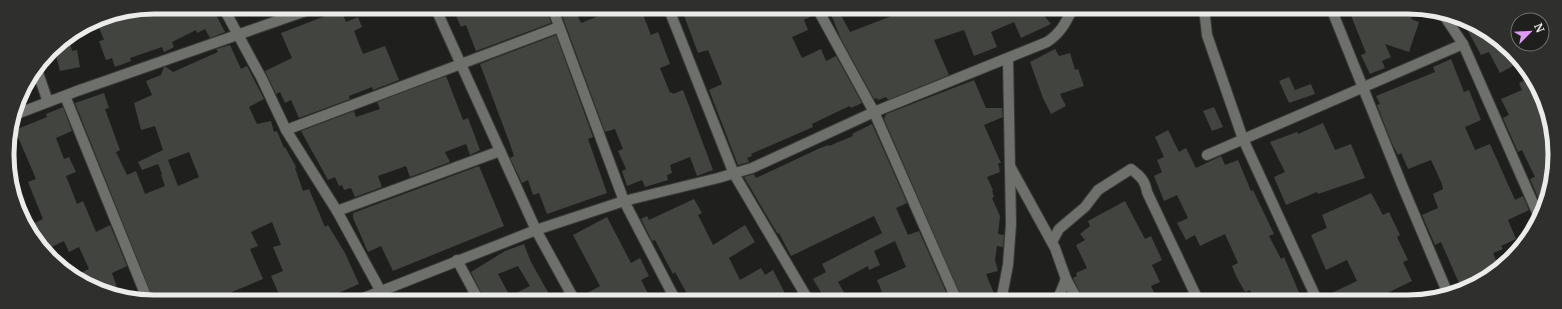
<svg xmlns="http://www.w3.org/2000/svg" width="1562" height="309" viewBox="0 0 1562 309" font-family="Merriweather,serif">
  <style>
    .building { fill: #424440; fill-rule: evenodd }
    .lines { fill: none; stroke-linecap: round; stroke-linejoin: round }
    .minor-casing { stroke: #3b3c39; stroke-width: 12 }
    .tertiary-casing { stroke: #3b3c39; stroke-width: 12 }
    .minor { stroke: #6e706c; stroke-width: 10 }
    .tertiary { stroke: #6e706c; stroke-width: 10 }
    .rim { fill: none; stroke: #ecedeb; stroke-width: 5 }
  </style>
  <rect width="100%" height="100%" fill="#1f201d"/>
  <g class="building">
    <path d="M154,7H212L225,32L210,38L205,29L197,33L196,30L172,42L174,47L164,52L162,47L130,58L131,61L115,67L112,58L106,60L99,41L104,40L96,20Z"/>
    <path d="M452,7H546L551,23L476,51L466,25L461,27Z"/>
    <path d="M559,7H574L581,23L621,7H640L651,35L658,32L670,64L660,68L670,93L672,92L673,94L683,90L713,170L697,176L690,157L670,165L672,173L667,175L668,180L645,187L642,180L627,186L622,171L626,169L618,151L623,149L615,129L605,132Z"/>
    <path d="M690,8H811L814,15L804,20L808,30L792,37L802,58L821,49L826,61L836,56L862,103L851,108L850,106L843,109L812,124L813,127L751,154L752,156L747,158L749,162L738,165L709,90L722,84L708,50L698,53L682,10Z"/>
    <path d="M837,8L850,32L894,15L892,8H1038L1051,24L1021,38L1014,22L991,32L997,47L974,56L964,30L934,40L949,75L888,100L886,97L878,100L877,98L874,99L841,39L830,12Z"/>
    <path d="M1348,8H1401V11L1413,15L1411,19L1419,22L1409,52L1385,44L1391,57L1382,61L1385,68L1370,74L1361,55L1366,53Z"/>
    <path d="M341,10L346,22L358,17L362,27L354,31L363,54L385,46L399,80L373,90L372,87L349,96L350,99L299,118L291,100L285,103L280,92L276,94L265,71L292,58L281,33Z"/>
    <path d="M1462,20L1481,27L1517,58L1511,61L1513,66L1500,73L1489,52L1481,55Z"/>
    <path d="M556,35L593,137L588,139L607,193L547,214L539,193L533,195L528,180L522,183L510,158L514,156L510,144L480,64Z"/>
    <path d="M69,38L72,51L77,50L80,67L60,71L54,48Z"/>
    <path d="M230,45L241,69L247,66L264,99L249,107L257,124L271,121L274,132L277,131L284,148L285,147L296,167L295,168L303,191L309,189L325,227L328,225L345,253L359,284L334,295L335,298L327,301H282L271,276L283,271L273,247L281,245L272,222L251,232L258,246L250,249L263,279L232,292L236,301H154L75,103L104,93L109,108L105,109L120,150L116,152L127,175L136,171L145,194L165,186L161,175L162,174L158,164L142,170L138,162L163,150L155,126L141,130L134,103L152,95L146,81L161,75L164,67H166L173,72L218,52L216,49ZM189,152L199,177L178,186L168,160Z"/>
    <path d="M1055,49L1059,56L1070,53L1075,70L1078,69L1084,86L1060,94L1066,106L1051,114L1043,98L1030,62Z"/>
    <path d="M1451,59L1464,92L1469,90L1481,120L1465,127L1475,150L1490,144L1515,200L1523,196L1529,210L1508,220L1516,239L1501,246L1503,249L1493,253L1499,268L1473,287L1462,290L1441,242L1435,245L1422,215L1438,208L1433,194L1443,189L1442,184L1431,160L1408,169L1401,153L1398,155L1391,141L1377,105L1380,104L1376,96L1435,72L1433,67Z"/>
    <path d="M446,76L463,120L468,118L480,150L470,155L466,144L445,152L450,162L410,177L406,166L378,176L382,187L355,197L351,188L344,190L342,185L339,186L335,177L328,180L301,131L354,111L356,117L380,109L377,102Z"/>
    <path d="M1289,77L1295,90L1311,84L1315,94L1289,103L1279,81Z"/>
    <path d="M1531,77L1550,122L1554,174L1543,209L1530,179L1535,177L1522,150L1518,152L1503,118L1509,115L1501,99L1522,90L1519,83Z"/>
    <path d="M974,80L986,108H1002L1003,117L984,125L1001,163H998L1000,172L987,177L993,190L992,191L994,197L992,198L1000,216L998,234L1004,235L1003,247L997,246L995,260L998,271L986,274L995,296L990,301H963L884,119L886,114Z"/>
    <path d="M63,107L72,131L56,138L64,159L69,157L76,172L66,176L77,204L83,201L96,232L110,225L127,266L112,273L120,296L81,282L74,276L89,269L79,247L69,252L64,241L47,249L35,223L43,219L28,182L36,179L15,130L47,117L46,114Z"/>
    <path d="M1214,107L1223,127L1212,131L1203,111Z"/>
    <path d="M1323,123L1335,150L1351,144L1365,178L1318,194L1317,192L1286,205L1274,177L1285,172L1270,142L1297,132L1298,134Z"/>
    <path d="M872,124L907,203L896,208L908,235L919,231L950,301H862L882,292L877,280L906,267L895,241L874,251L880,265L869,270L868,266L838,282L849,301H826L813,279L826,272L822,264L882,233L874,216L791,256L779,233L778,234L774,228L744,177L754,174L756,178L818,149L828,145L829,146L853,136L852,134Z"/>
    <path d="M1168,130L1179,152L1186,148L1196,168L1221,156L1225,165L1238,160L1251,191L1253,190L1274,234L1269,236L1281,259L1284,257L1303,302H1256L1250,290L1245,292L1236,276L1232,266L1238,263L1225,234L1200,246L1195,235L1186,240L1177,223L1188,218L1177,195L1164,201L1154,176L1162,172L1157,160L1164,157L1155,137Z"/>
    <path d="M479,166L504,226L393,271L381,246L368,252L353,218V213Z"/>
    <path d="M1371,193L1383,215L1389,212L1400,235L1397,237L1408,260L1403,262L1412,281L1369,302H1324L1323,297L1357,281L1347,260L1326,270L1311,235L1327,228L1322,215Z"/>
    <path d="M694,199L702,213L698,215L713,245L745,225L755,242L729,258L740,280L761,268L765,275L773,270L789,301H691L675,272L673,274L655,240L652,241L641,219L647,216L649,220Z"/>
    <path d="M1125,201L1145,239L1151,236L1162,260L1152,265L1160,282L1151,286L1158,301H1084L1073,278L1077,276L1076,273L1087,268L1076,245L1085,240L1080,234L1090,226L1088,221Z"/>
    <path d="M607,217L631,263L640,258L649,276L641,280L652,301H581L580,297L600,286L573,235Z"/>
    <path d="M524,244L531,262L553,301H485L471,272L505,251ZM518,266L530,286L510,296L498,274Z"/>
  </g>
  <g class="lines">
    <defs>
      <g id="minor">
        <path d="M223,7L262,79L286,130L337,211L386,301"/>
        <path d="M552,7L624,201L676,301"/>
        <path d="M668,7L734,174L809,301"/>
        <path d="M817,8L874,112L957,301"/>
        <path d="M1204,8L1207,35L1243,139L1318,302"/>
        <path d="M1331,8L1402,185L1448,294"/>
        <path d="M1443,14L1463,44L1540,219"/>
        <path d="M37,70L48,102"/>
        <path d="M65,96L148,301"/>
        <path d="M14,115L77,91L317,7"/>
        <path d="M286,130L559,27"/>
        <path d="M1207,155L1463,44"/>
        <path d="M1011,168L1055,248L1066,279L1078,301"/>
        <path d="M337,211L500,151"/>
        <path d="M1052,242L1059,229L1085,207L1098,190L1131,169C1140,176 1145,180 1147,192L1199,302"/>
        <path d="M457,260L479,301"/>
        <path d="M356,301L536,230L624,201L718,178L752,168L874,112L1047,42C1061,33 1066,22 1073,8"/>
        <path d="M1001,301L1008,265L1011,224L1008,59"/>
        <path d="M1057,301L1066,279"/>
      </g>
      <path id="tertiary" d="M435,7L536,230L575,301"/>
    </defs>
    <use href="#minor" class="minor-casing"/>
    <use href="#tertiary" class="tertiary-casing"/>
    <use href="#minor" class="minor"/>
    <use href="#tertiary" class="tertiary"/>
  </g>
  <path d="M0 0H1562V309H0ZM154 14H1408A140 140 0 0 1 1548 154V155A140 140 0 0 1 1408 295H154A140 140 0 0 1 14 155V154A140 140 0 0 1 154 14Z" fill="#2f302d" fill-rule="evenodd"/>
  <path class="rim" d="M154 14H1408A140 140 0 0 1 1548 154V155A140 140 0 0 1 1408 295H154A140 140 0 0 1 14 155V154A140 140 0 0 1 154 14Z"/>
  <g transform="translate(1530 32) rotate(66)"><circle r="19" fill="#1f201d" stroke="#71726f"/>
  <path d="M0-3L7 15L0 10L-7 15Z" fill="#dd99f3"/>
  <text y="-6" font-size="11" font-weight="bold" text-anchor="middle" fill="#ecedeb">N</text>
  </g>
</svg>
